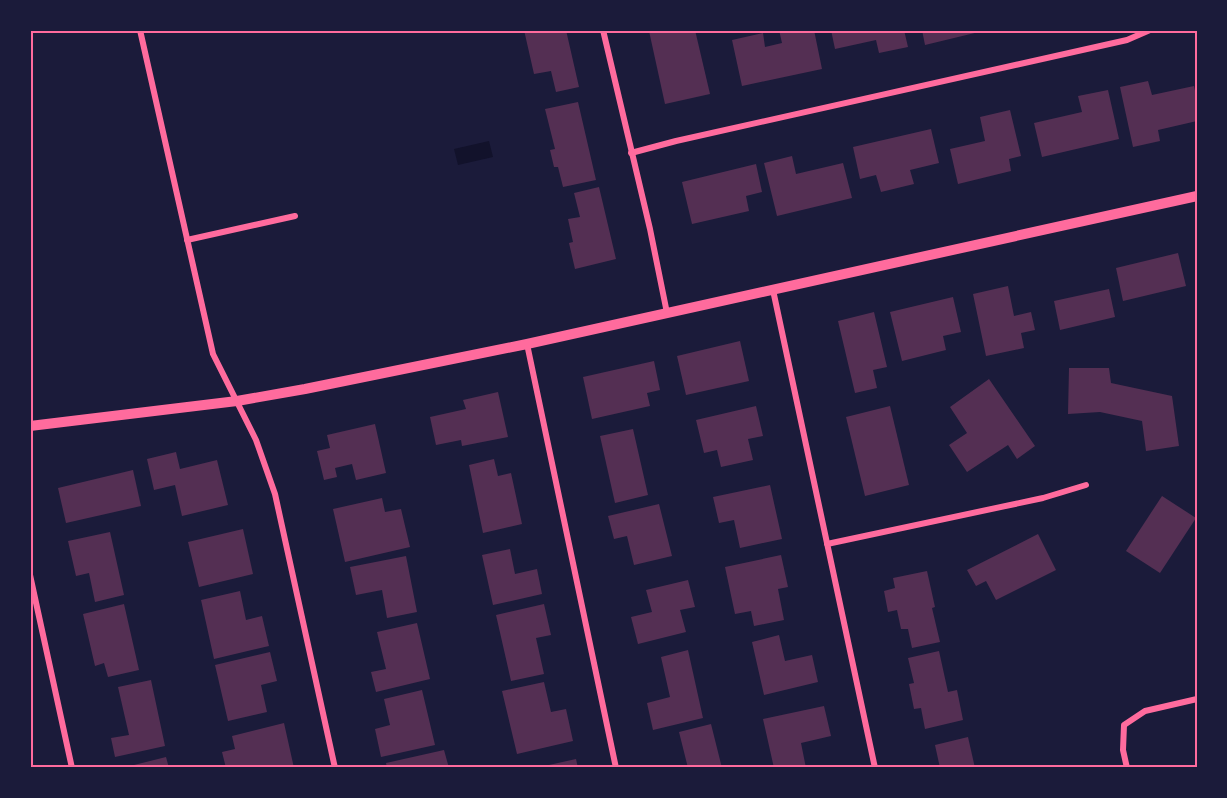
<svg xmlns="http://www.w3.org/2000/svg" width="1227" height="798" viewBox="0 0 1227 798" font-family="'Asap Condensed',sans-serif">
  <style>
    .water { fill: #12122b }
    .building { fill: #542f53 }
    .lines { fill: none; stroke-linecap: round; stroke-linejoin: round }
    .minor { stroke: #ff6b9d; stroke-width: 6 }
    .tertiary { stroke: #ff6b9d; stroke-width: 10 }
    .neatline { fill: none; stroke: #ff6b9d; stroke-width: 2 }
  </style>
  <rect width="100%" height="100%" fill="#1b1b3a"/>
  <path class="water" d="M489,141L493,157L458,165L454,149Z"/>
  <g class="building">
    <path d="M524,30H566L579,87L556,92L551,71L534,74Z"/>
    <path d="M655,30H695L710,94L665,104L649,31Z"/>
    <path d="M779,30H814L822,69L742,86L732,40L763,33L765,47L782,43Z"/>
    <path d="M831,30H904L908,47L879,53L876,40L835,49Z"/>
    <path d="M922,30H983V31L925,45Z"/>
    <path d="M1148,81L1152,95L1194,86L1197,100V121L1158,130L1160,141L1133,147L1120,87Z"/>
    <path d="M1108,90L1119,139L1042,157L1034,123L1082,112L1078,96Z"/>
    <path d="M578,102L596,180L563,187L558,167H554L550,150L555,149L545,109Z"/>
    <path d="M1010,110L1021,156L1009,159L1011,171L958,184L950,149L985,141L980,117Z"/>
    <path d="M931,129L939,163L910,170L914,184L881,192L876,175L860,179L853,147Z"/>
    <path d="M792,156L796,174L843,163L852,198L777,216L764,163Z"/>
    <path d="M756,164L762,192L746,196L749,211L692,224L682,182Z"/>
    <path d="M599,187L616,259L575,269L569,243L573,242L568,219L580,217L574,193Z"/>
    <path d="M1178,253L1186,286L1123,301L1116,268Z"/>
    <path d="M1008,286L1014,316L1031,312L1035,330L1021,333L1024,348L986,356L973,294Z"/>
    <path d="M1109,289L1115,317L1060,330L1054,301Z"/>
    <path d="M953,297L961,332L943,336L946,350L902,361L890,312Z"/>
    <path d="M874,312L887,367L873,370L877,388L855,393L838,321Z"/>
    <path d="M740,341L749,381L686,395L677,356Z"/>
    <path d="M654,361L660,390L647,393L650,406L592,419L583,377Z"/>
    <path d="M1069,368H1109L1111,383L1172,396L1179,446L1146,451L1142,421L1100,412L1068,414Z"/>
    <path d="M989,379L1035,446L1017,459L1008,445L967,472L949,445L967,433L950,407Z"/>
    <path d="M498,392L508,437L462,446L461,440L436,445L430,417L466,409L463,400Z"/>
    <path d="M756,406L763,436L748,439L753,460L721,467L717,450L704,453L696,420Z"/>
    <path d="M890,406L909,485L865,496L846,417Z"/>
    <path d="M375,424L386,473L356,480L352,464L335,468L337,477L324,480L317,451L330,448L327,435Z"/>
    <path d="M633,429L648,495L615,503L600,436Z"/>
    <path d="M176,452L180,469L217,460L228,505L182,516L175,485L154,490L147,459Z"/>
    <path d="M494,459L498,476L511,473L522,524L483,533L469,465Z"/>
    <path d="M133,470L141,506L66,523L58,488Z"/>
    <path d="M770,485L782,539L740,548L734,520L719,523L713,497Z"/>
    <path d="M1162,496L1196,518L1160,573L1126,551Z"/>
    <path d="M382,498L385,512L401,509L410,547L345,562L333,509Z"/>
    <path d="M659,504L672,556L634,565L627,536L614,539L608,516Z"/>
    <path d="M243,529L253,574L199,587L188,542Z"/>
    <path d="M110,532L124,595L95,602L89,573L76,576L68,541Z"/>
    <path d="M1038,534L1056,570L996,600L986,581L976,586L967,570Z"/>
    <path d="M510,549L515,574L537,569L542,594L493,605L482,555Z"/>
    <path d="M781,555L788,587L778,589L784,620L754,626L751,611L735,614L725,567Z"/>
    <path d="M406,556L417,612L387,618L382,590L356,595L350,567Z"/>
    <path d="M927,571L935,607L932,608L940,642L912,648L908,629H901L897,610L888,612L884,591L895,588L893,578Z"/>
    <path d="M688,580L695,607L680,610L686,632L638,644L631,617L652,612L646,590Z"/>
    <path d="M240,591L246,620L262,616L269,646L214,659L201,600Z"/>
    <path d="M124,604L139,670L108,677L104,663L95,666L83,614Z"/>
    <path d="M544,604L551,635L536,638L544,674L511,681L496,615Z"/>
    <path d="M417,623L430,679L376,692L371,672L386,669L377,632Z"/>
    <path d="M779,635L785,661L812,655L818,682L764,695L752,642Z"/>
    <path d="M688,650L703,718L653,730L647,703L670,697L661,657Z"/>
    <path d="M939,651L948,692L957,690L963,720L925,729L921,708L914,709L909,684L914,683L908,658Z"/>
    <path d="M270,652L277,681L261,685L267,712L228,721L215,665Z"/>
    <path d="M151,680L165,746L115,757L111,738L129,735L118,687Z"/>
    <path d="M544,682L551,712L566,709L573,741L517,754L502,691Z"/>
    <path d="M422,690L435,745L381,757L375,729L390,725L384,699Z"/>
    <path d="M824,706L831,736L801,743L806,768H774L763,719Z"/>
    <path d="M284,723L294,768H226L222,752L235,749L232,736Z"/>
    <path d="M711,724L722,768H688L679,732Z"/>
    <path d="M968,737L975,768H940L935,745Z"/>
    <path d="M444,750L449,768H387L386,763Z"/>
    <path d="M166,757L169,768H126V767Z"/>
    <path d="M576,759L578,768H541L540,767Z"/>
  </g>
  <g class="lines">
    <g class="minor">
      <path d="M140,30L213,354L256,440L275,494L335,768"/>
      <path d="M603,30L650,229L667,313"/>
      <path d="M631,153L676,141L1127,40L1150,30"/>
      <path d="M187,240L295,216"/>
      <path d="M773,290L875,768"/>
      <path d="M527,344L616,768"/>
      <path d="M827,544L1043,498L1086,485"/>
      <path d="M30,575L72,768"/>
      <path d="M1127,768L1123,750L1124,725L1145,711L1197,699"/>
    </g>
    <path class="tertiary" d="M30,426L237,401L305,389L527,344L1197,196"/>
  </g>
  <rect width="1227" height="798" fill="none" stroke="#1b1b3a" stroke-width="63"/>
  <rect x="32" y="32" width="1164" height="734" class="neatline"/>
</svg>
